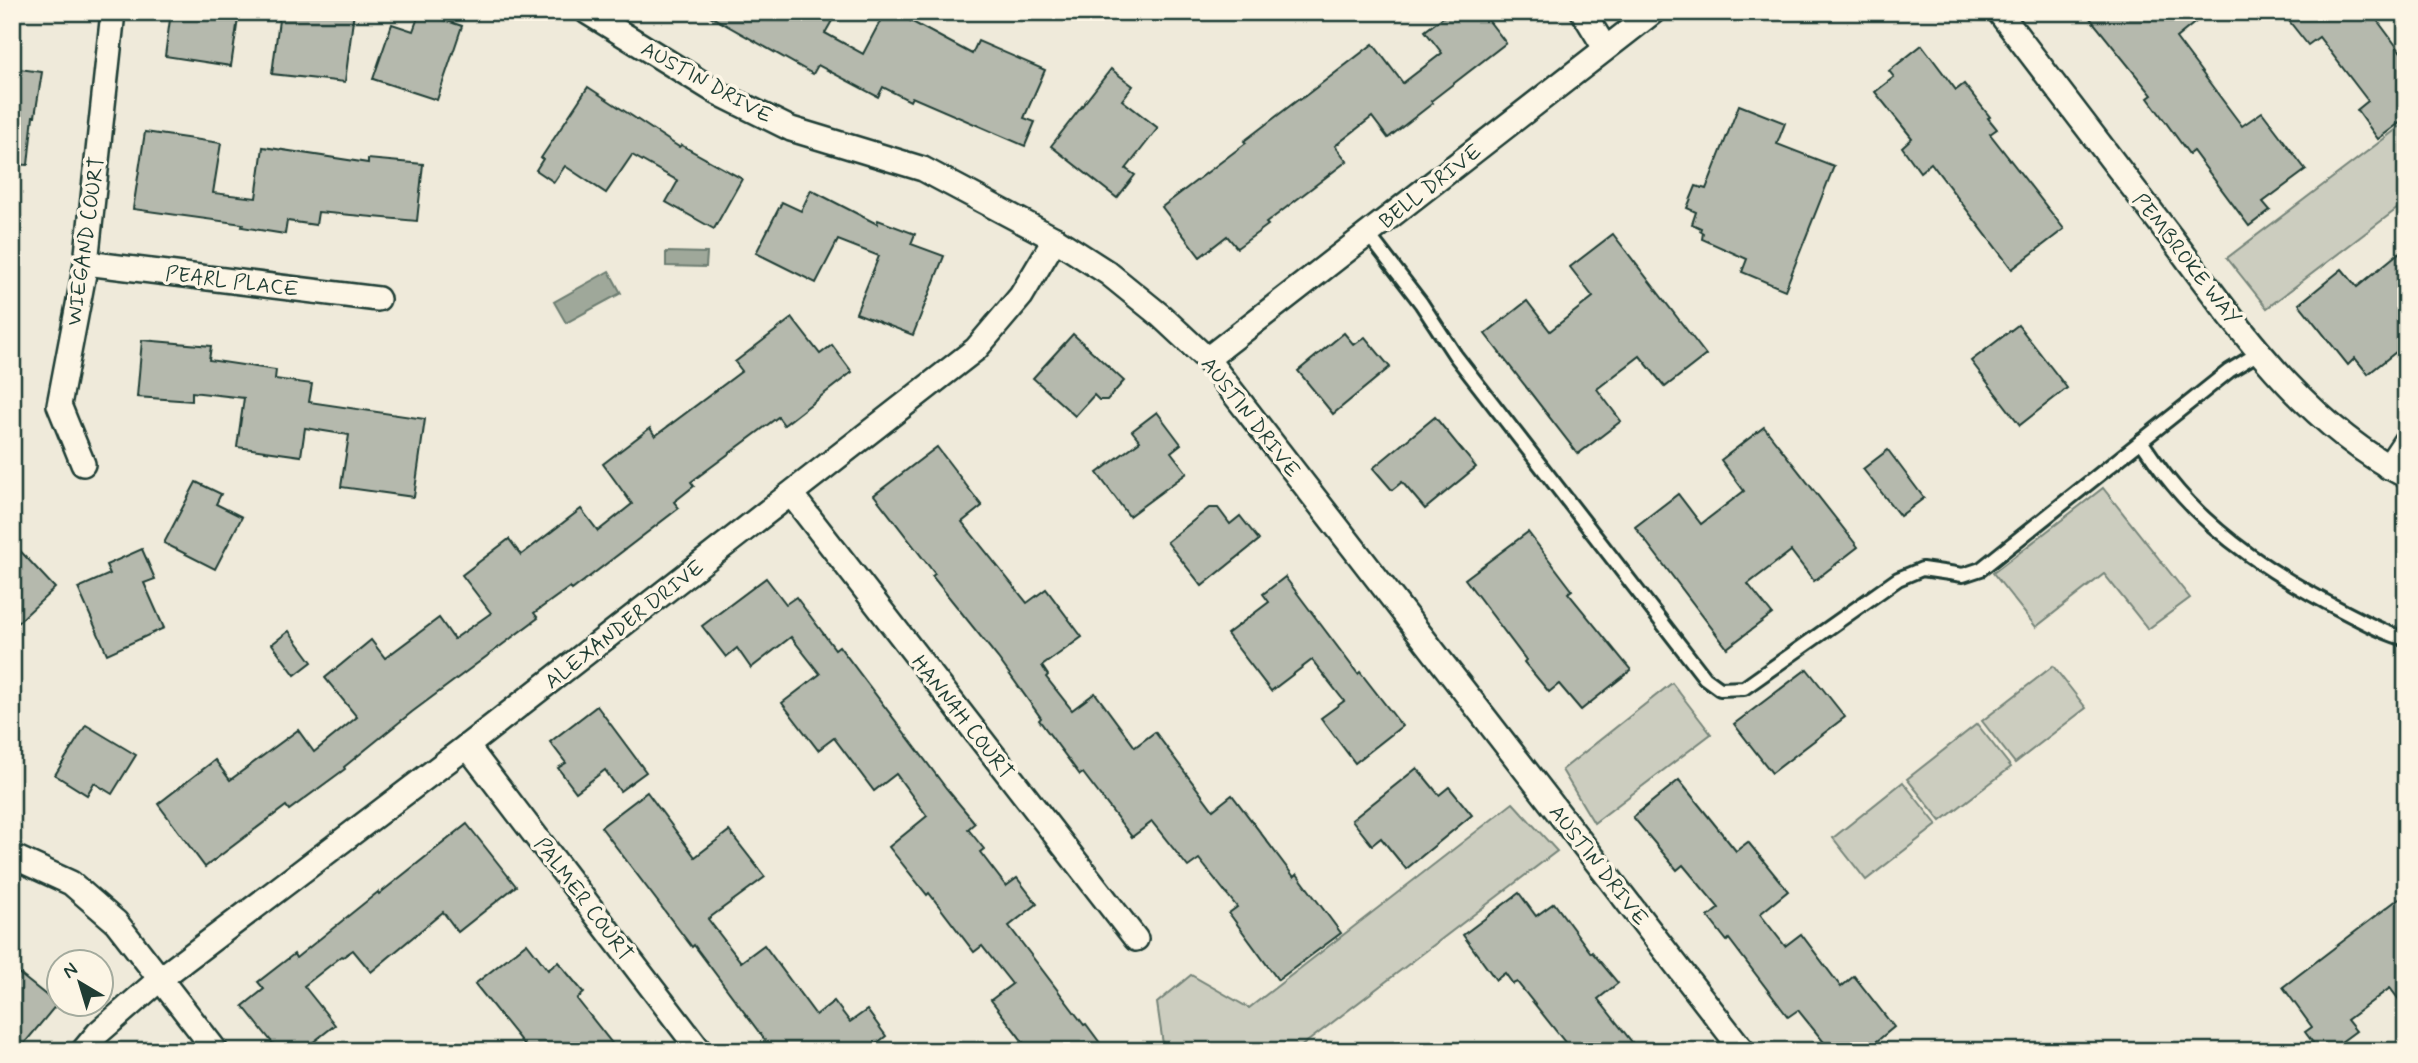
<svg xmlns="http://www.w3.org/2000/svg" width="2418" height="1063" viewBox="0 0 2418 1063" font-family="Mynerve,sans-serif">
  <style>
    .green { fill: #cccdbf; stroke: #76857a; stroke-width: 2 }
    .water { fill: #9fa89a; stroke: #6c7d71; stroke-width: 2 }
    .building { fill: #b5b9ad; stroke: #1f3d34; stroke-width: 2 }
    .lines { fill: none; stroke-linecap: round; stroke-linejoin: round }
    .lane-casing { stroke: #1f3d34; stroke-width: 18 }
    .street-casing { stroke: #1f3d34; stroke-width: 28 }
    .lane { stroke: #fcf5e5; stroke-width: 12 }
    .street { stroke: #fcf5e5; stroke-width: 23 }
    .labels { text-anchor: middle; stroke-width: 7; stroke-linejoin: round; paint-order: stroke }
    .street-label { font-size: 21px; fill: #1f3d34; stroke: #fcf5e5 }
  </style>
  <rect width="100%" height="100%" fill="#efeada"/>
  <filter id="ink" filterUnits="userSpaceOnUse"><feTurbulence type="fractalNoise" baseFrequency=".0143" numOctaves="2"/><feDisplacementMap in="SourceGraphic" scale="14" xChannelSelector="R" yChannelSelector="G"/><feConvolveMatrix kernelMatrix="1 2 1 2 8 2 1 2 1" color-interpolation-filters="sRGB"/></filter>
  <g filter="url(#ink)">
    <g class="green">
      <path d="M2406,122V202L2267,308L2227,258Z"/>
      <path d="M2103,488L2190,598L2148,629L2104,574L2036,627L1993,573Z"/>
      <path d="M2053,666L2086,708L2015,763L1982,721Z"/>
      <path d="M1672,683L1711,734L1594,823L1562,770Z"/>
      <path d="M1977,724L2011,767L1941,821L1907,779Z"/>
      <path d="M1903,782L1937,825L1866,880L1833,838Z"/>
      <path d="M1513,803L1557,851L1295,1051H1164L1157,1003L1191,975L1249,1008Z"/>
    </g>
    <g class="water">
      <path d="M666,252L707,253L706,267L666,266Z"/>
      <path d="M609,271L621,293L566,323L554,302Z"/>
    </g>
    <g class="building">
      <path d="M171,12H239L231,66L165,56Z"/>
      <path d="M280,12H354L345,82L272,74Z"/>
      <path d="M420,12L462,26L437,100L373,79L392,24L413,31Z"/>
      <path d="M703,12H837L825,33L863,54L885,12H894L972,54L978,41L1045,70L1024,118L1035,122L1025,146L912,97L910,101L883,87L878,97L818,65L813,74Z"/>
      <path d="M1450,12H1482L1506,43L1431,101L1433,103L1388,138L1372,117L1335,146L1347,161L1266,223L1268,225L1237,248L1227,236L1200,257L1162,207L1246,143L1244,141L1299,99L1300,100L1373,44L1403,83L1442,53L1425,31Z"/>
      <path d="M2085,12H2208L2176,38L2242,126L2262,112L2306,170L2263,202L2270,210L2249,226L2193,151L2189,154L2148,98L2152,95Z"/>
      <path d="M2282,12H2371L2406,59V118L2378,139L2357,110L2368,101L2319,37L2308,45Z"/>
      <path d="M1922,45L1956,90L1964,84L1990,117L1988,118L1997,129L1990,134L2064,229L2012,269L1931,163L1920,172L1902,147L1912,138L1875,92L1894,77L1889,71Z"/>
      <path d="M12,68L42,72L35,116H33L28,165L12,164Z"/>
      <path d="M1111,69L1133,86L1122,100L1158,128L1126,169L1135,175L1117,198L1051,146Z"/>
      <path d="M588,87L679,147L681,145L742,179L714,229L666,202L678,181L632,155L606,193L565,166L554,182L536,170L543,159L541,158Z"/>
      <path d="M1739,105L1785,123L1777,144L1834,166L1785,290L1742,272L1747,259L1702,239L1703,233L1700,231L1701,228L1692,224L1696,212L1687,208L1696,186L1706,189Z"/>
      <path d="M145,132L221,143L213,193L256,198L263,147L368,163V159L423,164L417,221L318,212L316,225L287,221L285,234L242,227L243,224L133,209Z"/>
      <path d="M811,190L877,224L878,220L915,234L911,244L944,256L913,335L856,313L879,256L838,240L816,283L756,253L782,202L801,211Z"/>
      <path d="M1613,234L1706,355L1665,387L1640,356L1597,389L1621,421L1578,454L1485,334L1527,301L1550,331L1593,297L1570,267Z"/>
      <path d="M2406,247V344L2368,374L2355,358L2348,365L2299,304L2342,269L2357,287Z"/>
      <path d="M792,318L820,354L832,345L852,372L784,425L778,417L691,482L694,486L674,502L679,508L572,590L570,587L534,613L538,618L412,712L344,767L345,769L289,810L286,806L205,867L158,804L215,760L230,780L298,730L314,752L357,717L325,678L371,640L385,658L439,618L454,639L491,613L462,575L509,539L521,555L581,509L598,531L632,504L603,464L650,428L655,436L742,371L735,362Z"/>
      <path d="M2018,325L2067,388L2020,425L1971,361Z"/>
      <path d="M1344,333L1354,345L1365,337L1390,367L1333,414L1298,371Z"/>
      <path d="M1073,334L1124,381L1107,400H1099L1094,395L1075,416L1033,378Z"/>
      <path d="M142,340L211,346L209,360L276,370L275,379L312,384L309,402L425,419L414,497L341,487L349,435L305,428L301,456L237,447L244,398L192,392V401L137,397Z"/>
      <path d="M1157,412L1181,444L1171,452L1187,473L1129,516L1097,473L1140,441L1132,431Z"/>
      <path d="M1435,417L1476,467L1425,509L1402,482L1392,490L1373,468Z"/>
      <path d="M1764,427L1858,547L1814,581L1791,551L1748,584L1772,614L1727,648L1635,527L1678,494L1701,524L1744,491L1721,460Z"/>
      <path d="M937,447L982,506L962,522L1027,603L1046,589L1082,637L1042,666L1048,675L1046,677L1072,710L1095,693L1135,747L1155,732L1213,810L1232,795L1294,877L1297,874L1341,933L1278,980L1229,913L1237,907L1199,859L1188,867L1152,822L1132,837L1083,773L1080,775L1039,720L1041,718L998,658L932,576L935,574L874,495Z"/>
      <path d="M1888,450L1924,498L1900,516L1863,469Z"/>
      <path d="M196,482L221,494L216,504L242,517L215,569L164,543Z"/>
      <path d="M1209,508H1218L1230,524L1240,516L1259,540L1202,586L1167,542Z"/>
      <path d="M1528,532L1572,590L1568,593L1631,670L1581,710L1559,684L1549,692L1524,662L1526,660L1465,579Z"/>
      <path d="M12,542L55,588L12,628Z"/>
      <path d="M142,549L155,579L144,583L164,628L107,654L78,588L110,574L106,565Z"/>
      <path d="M1285,577L1358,674L1360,672L1402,726L1355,763L1321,718L1344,701L1312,660L1271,691L1227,634L1269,602L1263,594Z"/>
      <path d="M766,578L786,604L796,597L835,649L839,646L946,788L975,823L968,829L984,849L980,852L1006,886L1017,878L1037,904L1009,926L1084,1025L1086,1024L1106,1051H1030L991,1000L1012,984L982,946L974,952L929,893L927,895L889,847L927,816L896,774L874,791L834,738L818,750L782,703L820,674L791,637L751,668L737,648L726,657L702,626Z"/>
      <path d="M289,631L312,662L295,675L272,644Z"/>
      <path d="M1807,669L1845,717L1772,773L1734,724Z"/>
      <path d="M597,706L646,772L620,791L605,770L576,792L558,768L566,763L550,742Z"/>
      <path d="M86,725L136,755L112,794L94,783L87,795L55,775Z"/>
      <path d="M1417,768L1439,795L1449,787L1472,815L1406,869L1381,838L1372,845L1352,820Z"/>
      <path d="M1679,780L1736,851L1748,842L1788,891L1760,914L1785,946L1801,934L1841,987L1854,976L1894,1027L1865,1051H1831L1798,1010L1788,1017L1729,939L1727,941L1708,917L1719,908L1683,865L1677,870L1633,817Z"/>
      <path d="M647,792L695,857L729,831L765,877L708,919L741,962L764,945L816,1015L834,1001L850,1022L867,1010L886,1036L867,1051H773L694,945L692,947L601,827Z"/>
      <path d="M467,824L516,886L458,932L443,912L371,972L353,950L343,957L342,956L304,986L335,1025L302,1051H279L243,1006L264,989L258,982L294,954L296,958L378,892L379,894Z"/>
      <path d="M1519,893L1536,916L1554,903L1591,953L1592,952L1618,983L1598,999L1639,1051H1572L1517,982L1513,984L1505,973L1496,980L1463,935Z"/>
      <path d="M2406,893V1009L2390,988L2347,1020L2356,1031L2329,1051H2319L2305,1032L2312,1027L2283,987Z"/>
      <path d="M527,943L548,970L558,962L584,993L577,999L618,1051H529L475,984Z"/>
      <path d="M12,968L57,1004L18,1051H12Z"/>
    </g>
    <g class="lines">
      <defs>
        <g id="lane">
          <path d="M1368,234L1421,303L1455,355L1705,678L1720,689L1744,688L1898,579L1922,569L1963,575L1981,569L2229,371L2260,352"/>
          <path d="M2141,441C2150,454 2159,468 2169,480C2214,537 2279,578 2343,611C2363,621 2383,633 2406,639"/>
        </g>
        <g id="street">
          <path d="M587,12L718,93L791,129L923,169L1055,239L1108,273L1161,316L1207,359L1743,1051"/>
          <path d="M1583,12L1605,48"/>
          <path d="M1999,12C2056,87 2113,161 2170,236C2238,326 2303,423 2406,476"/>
          <path d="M86,263L378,299"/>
          <path d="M1207,359L1653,12"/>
          <path d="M83,464L59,405L86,263L113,12"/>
          <path d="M2388,467L2406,440"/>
          <path d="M791,494L1136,939"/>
          <path d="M467,746L700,1051"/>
          <path d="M12,856L71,883L116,922L216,1051"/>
          <path d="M83,1051L98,1033L160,979L467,746L976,349L1021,296L1055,239"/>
        </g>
      </defs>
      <use href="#lane" class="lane-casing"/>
      <use href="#street" class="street-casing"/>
      <use href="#lane" class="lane"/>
      <use href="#street" class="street"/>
    </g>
  </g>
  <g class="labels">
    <g class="street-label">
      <text transform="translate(707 82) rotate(29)" y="7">AUSTIN DRIVE</text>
      <text transform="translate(1430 186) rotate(-38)" y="7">BELL DRIVE</text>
      <text transform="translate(85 241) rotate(-82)" y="7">WIEGAND COURT</text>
      <text transform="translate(2187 259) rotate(52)" y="7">PEMBROKE WAY</text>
      <text transform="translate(232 281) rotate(7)" y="7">PEARL PLACE</text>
      <text transform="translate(1251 417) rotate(52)" y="7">AUSTIN DRIVE</text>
      <text transform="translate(624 624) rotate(-38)" y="7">ALEXANDER DRIVE</text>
      <text transform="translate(963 717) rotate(52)" y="7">HANNAH COURT</text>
      <text transform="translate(1599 865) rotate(52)" y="7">AUSTIN DRIVE</text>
      <text transform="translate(584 899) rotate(53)" y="7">PALMER COURT</text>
    </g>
  </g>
  <rect width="2418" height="1063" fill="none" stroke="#fcf5e5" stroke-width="42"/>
  <rect x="21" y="21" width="2376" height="1021" fill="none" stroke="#1f3d34" stroke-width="2.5" filter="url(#ink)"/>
  <g transform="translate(80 983) rotate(322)"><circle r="33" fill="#fcf5e5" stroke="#a4ab9e" stroke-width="2"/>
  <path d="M0-5L12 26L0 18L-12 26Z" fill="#1f3d34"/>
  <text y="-10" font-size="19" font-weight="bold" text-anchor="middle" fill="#1f3d34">N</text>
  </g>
</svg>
